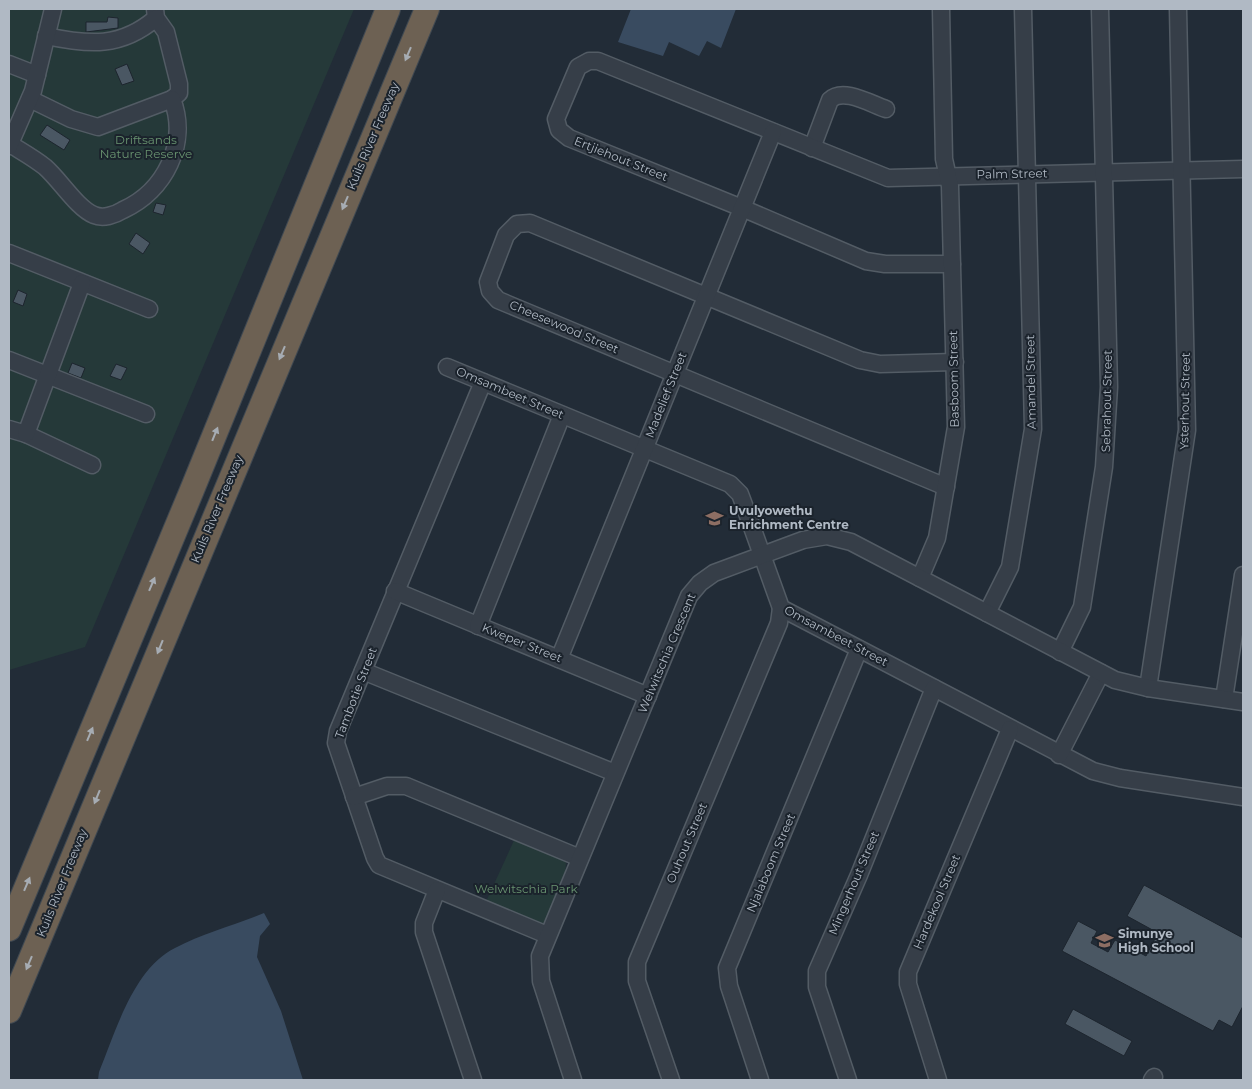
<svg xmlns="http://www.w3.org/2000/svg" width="1252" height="1089" viewBox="0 0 1252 1089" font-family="Montserrat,sans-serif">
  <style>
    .green { fill: #253939 }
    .water { fill: #394b60 }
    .building { fill: #4a5763; stroke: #1d252e }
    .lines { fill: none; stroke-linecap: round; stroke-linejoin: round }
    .minor-casing { stroke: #535c65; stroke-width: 19 }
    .highway-casing { stroke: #404952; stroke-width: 26 }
    .minor { stroke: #363e48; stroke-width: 16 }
    .highway { stroke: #6d6153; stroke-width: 24 }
    .oneway { fill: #a6acb3 }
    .labels { text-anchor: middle; stroke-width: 4; stroke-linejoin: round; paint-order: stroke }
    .street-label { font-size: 12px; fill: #b0b9c4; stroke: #1b232c }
    .park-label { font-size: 12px; fill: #699370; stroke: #1b232c }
    .poi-label { font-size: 12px; font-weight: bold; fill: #b0b9c4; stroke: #1b232c; text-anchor: start }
  </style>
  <rect width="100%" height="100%" fill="#222c37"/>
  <g class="green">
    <path d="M9,9H354L85,647L9,670Z"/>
    <path d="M516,836L565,859C570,870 552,917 542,924L484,906Z"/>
  </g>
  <g class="water">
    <path d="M631,9H736L721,48L707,41L699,56L669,42L663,56L618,42Z"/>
    <path d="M264,913L270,924L260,936L257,957L281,1011L303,1080H98L99,1072C116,1031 133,969 175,948C203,933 235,925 264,913Z"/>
  </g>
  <g class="building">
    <path d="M108,17L118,18V28L86,32V22H107Z"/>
    <path d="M127,64L134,81L122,85L115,69Z"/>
    <path d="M47,125L70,140L64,150L40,135Z"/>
    <path d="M156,203L166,205L163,215L153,212Z"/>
    <path d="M136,233L150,243L143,254L129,244Z"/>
    <path d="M18,290L27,294L23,306L13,302Z"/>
    <path d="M72,363L85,368L81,378L68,373Z"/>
    <path d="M116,364L127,368L121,380L110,376Z"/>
    <path d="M1144,885L1243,938V1006L1232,1027L1219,1020L1213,1031L1062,951L1078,921L1097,931L1091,943L1108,952L1115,940L1146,956L1158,933L1127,916Z"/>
    <path d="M1073,1009L1132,1041L1124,1056L1065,1024Z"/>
  </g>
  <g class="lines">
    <defs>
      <g id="minor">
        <path d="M155,9L156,18L166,32L179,84V93L172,99"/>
        <path d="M46,36C89,45 121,48 156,18"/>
        <path d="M9,64L37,75"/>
        <path d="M10,144C21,151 34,158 45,167C60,180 77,208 94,215C103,219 115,215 123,210C165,191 189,143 172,99L98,127L71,119L30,99"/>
        <path d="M9,146L33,91L53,9"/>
        <path d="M812,148L830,100C843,87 871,104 886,109"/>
        <path d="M9,253L149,309"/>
        <path d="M952,264H885L866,261L742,208L569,138L559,130L556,119L578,67L589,61H598L888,178L1243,169"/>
        <path d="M9,360L146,414"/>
        <path d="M447,367L730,484L740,494L743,502L781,608L1093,771L1120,778L1243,797"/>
        <path d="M483,382L338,731L336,743L375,858L379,865L547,935"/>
        <path d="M9,429L26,434L92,465"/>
        <path d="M26,434L82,283"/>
        <path d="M946,487L498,300L490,291L488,282L506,235L517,224L530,223L860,360L880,364L955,362"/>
        <path d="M920,578L937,538L956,427L950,186L944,159L941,9"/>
        <path d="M395,591L648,696"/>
        <path d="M987,613L1010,567L1033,429L1023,9"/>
        <path d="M478,626L562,415"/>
        <path d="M1060,652L1082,607L1104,467L1109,387L1100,9"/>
        <path d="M559,659L773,132"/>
        <path d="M363,671L615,773"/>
        <path d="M1148,688L1187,430L1178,9"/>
        <path d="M1224,699L1243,575"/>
        <path d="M1059,755L1101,673"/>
        <path d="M354,797L387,786H406L580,858"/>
        <path d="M437,890L424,923V932L473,1080"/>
        <path d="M573,1080L541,981L540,956L689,596L700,583L714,573L803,540L827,536L851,542L1115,680L1148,688L1243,702"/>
        <path d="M671,1080L637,981V962L779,623L781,608"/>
        <path d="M760,1080L729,986L727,968L859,649"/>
        <path d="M848,1080L817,987V971L859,875L934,688"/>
        <path d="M938,1080L908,984V972L1010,729"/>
        <path d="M1152,1080L1154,1077"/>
      </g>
      <g id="highway">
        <path d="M9,929L192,490L388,9"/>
        <path d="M9,1011L427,9"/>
      </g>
    </defs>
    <use href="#minor" class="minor-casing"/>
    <use href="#highway" class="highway-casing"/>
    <use href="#minor" class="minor"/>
    <use href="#highway" class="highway"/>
  </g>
  <defs><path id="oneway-solid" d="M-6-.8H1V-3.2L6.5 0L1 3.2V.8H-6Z" transform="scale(1.25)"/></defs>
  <g class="oneway">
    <use href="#oneway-solid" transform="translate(408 54) rotate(113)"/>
    <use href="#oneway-solid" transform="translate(345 203) rotate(113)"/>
    <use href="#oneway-solid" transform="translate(282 353) rotate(113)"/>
    <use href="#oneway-solid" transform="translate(215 434) rotate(-68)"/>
    <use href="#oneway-solid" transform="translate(152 584) rotate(-67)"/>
    <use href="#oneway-solid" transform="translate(160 647) rotate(112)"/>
    <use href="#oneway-solid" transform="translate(90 734) rotate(-67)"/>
    <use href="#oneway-solid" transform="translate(97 797) rotate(112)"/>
    <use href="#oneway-solid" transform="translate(27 884) rotate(-67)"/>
    <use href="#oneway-solid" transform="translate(29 963) rotate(113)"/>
  </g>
  <defs>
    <symbol id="school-bare" viewBox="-9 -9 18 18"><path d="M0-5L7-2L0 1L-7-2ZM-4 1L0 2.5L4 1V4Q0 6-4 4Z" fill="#8d6e63" stroke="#1b232c" stroke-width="2.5" paint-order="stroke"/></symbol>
  </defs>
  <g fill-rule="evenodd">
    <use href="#school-bare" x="702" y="506" width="25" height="25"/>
    <use href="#school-bare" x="1092" y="928" width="25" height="25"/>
  </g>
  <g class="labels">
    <g class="street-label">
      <text transform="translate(373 136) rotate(-67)" y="4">Kuils River Freeway</text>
      <text transform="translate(621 159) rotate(22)" y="4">Ertjiehout Street</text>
      <text transform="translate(1012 174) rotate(-1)" y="4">Palm Street</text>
      <text transform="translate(564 327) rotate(23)" y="4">Cheesewood Street</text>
      <text transform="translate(954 379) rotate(-91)" y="4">Basboom Street</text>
      <text transform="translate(1031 382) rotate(-91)" y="4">Amandel Street</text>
      <text transform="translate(510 393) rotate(23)" y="4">Omsambeet Street</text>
      <text transform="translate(666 395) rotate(-68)" y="4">Madelief Street</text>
      <text transform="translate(1107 401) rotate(-89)" y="4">Sebrahout Street</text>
      <text transform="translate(1185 401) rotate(-89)" y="4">Ysterhout Street</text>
      <text transform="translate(217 509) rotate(-67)" y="4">Kuils River Freeway</text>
      <text transform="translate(836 636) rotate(28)" y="4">Omsambeet Street</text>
      <text transform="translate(522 643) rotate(22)" y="4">Kweper Street</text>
      <text transform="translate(667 653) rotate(-67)" y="4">Welwitschia Crescent</text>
      <text transform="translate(356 693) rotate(-69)" y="4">Tambotie Street</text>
      <text transform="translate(687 843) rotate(-67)" y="4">Ouhout Street</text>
      <text transform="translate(771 863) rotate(-67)" y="4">Njalaboom Street</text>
      <text transform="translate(62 883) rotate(-68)" y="4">Kuils River Freeway</text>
      <text transform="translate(854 883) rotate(-67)" y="4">Mingerhout Street</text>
      <text transform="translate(937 902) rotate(-67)" y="4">Hardekool Street</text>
    </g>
    <g class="park-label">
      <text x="146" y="144">Driftsands<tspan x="146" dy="14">Nature Reserve</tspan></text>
      <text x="526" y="893">Welwitschia Park</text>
    </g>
    <g class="poi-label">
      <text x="729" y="515">Uvulyowethu<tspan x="729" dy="14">Enrichment Centre</tspan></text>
      <text x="1118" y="938">Simunye<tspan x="1118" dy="14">High School</tspan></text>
    </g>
  </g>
  <rect width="1252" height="1089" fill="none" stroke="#b0b9c4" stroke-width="20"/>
</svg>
